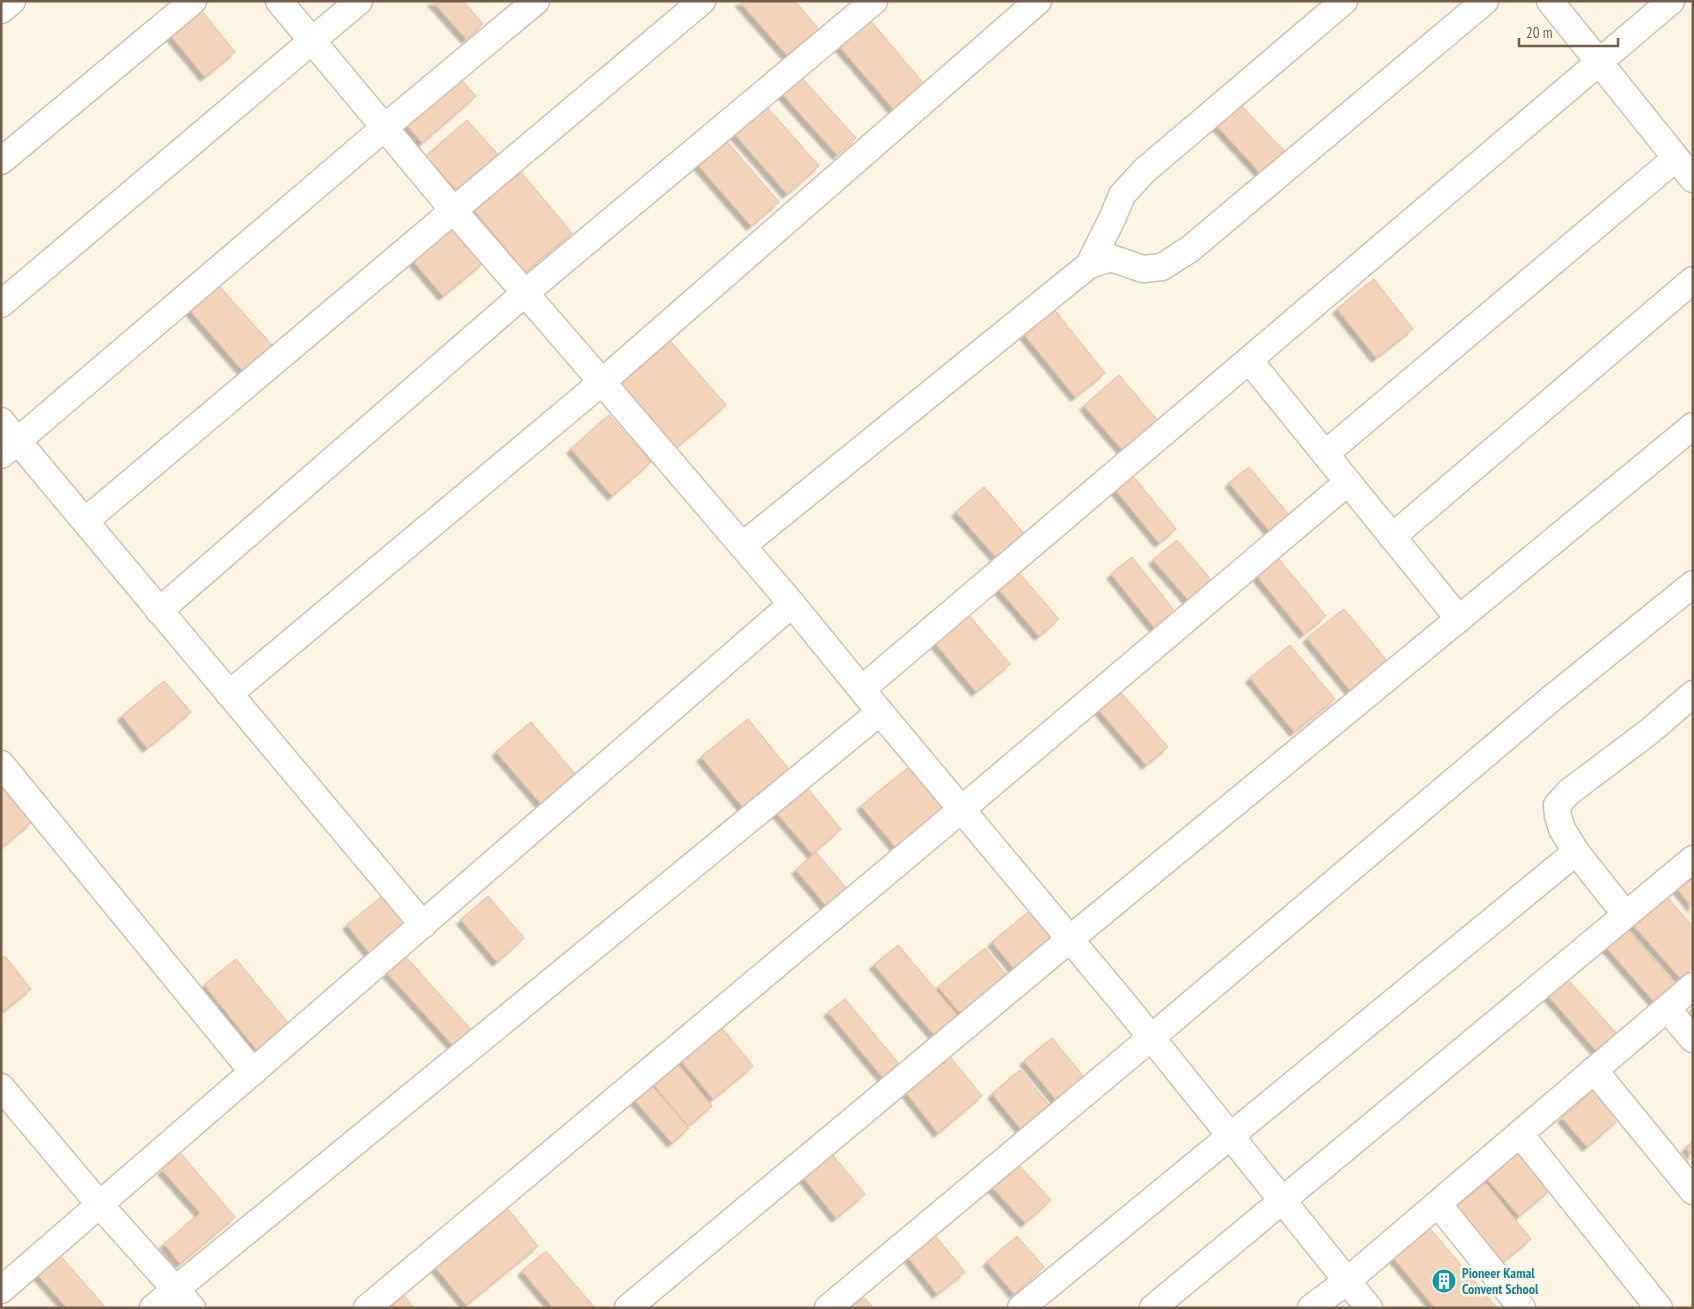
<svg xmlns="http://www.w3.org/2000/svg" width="1694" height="1309" viewBox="0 0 1694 1309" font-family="'PT Sans Narrow',sans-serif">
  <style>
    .building { fill: #f3d4bb; stroke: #e7bc9a; filter: url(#shadow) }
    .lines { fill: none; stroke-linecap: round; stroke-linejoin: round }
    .minor-casing { stroke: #d1bfac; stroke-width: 29 }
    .minor { stroke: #fff; stroke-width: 26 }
    .labels { text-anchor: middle; stroke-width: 5; stroke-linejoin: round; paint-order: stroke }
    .culture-label { font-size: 14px; font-weight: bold; fill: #0d838f; stroke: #fff8eb; text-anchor: start }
  </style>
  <defs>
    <filter id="shadow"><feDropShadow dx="-4.5" dy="4.5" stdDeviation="1" flood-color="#0004"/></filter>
  </defs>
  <rect width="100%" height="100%" fill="#fdf5e4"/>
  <g class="building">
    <path d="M432,1H463L483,24L466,39Z"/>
    <path d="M739,1H795L822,33L791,60Z"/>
    <path d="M201,10L235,52L205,77L170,35Z"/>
    <path d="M864,13L924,84L894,110L833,39Z"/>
    <path d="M794,69L856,138L837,155L775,86Z"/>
    <path d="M458,76L476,96L422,143L404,122Z"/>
    <path d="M761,100L819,166L787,194L729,128Z"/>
    <path d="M1239,103L1287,154L1263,176L1215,124Z"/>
    <path d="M467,120L501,158L460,194L426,156Z"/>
    <path d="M719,132L779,202L751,226L691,157Z"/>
    <path d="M521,172L572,233L525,272L474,210Z"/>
    <path d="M455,227L484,262L443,296L413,261Z"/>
    <path d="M1374,279L1413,329L1376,358L1337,309Z"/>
    <path d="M214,280L277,351L248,377L186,306Z"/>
    <path d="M1053,308L1105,373L1075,397L1022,332Z"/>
    <path d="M665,335L726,405L676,448L615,379Z"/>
    <path d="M1119,375L1159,422L1124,452L1084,406Z"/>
    <path d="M609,415L651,462L612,496L571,449Z"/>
    <path d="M1249,467L1295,522L1276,539L1229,483Z"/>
    <path d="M1129,471L1176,529L1159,543L1112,486Z"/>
    <path d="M984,487L1028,538L1000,562L956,512Z"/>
    <path d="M1177,540L1219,589L1196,609L1153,560Z"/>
    <path d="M1132,557L1176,613L1156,630L1111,574Z"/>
    <path d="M1278,558L1326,616L1304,634L1256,575Z"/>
    <path d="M1013,566L1059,619L1039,636L993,583Z"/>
    <path d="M1344,609L1389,663L1352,693L1307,638Z"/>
    <path d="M968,614L1010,664L976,692L934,642Z"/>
    <path d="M1290,645L1335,699L1294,732L1250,678Z"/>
    <path d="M164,681L191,712L147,748L122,716Z"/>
    <path d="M1113,683L1168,747L1146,765L1091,701Z"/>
    <path d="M748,719L797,779L751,817L701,757Z"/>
    <path d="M531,722L581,781L547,811L496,752Z"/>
    <path d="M910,766L946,809L897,849L861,806Z"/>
    <path d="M804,784L841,829L812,854L774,810Z"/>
    <path d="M2,788L32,822L1,848V789Z"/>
    <path d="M816,852L847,889L826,906L796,870Z"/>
    <path d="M1693,875V908L1677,889Z"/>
    <path d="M1660,889L1693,927V967L1680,978L1627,918Z"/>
    <path d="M385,894L413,929L375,960L347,925Z"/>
    <path d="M488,896L524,938L497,962L461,920Z"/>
    <path d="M1031,910L1057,942L1018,974L992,942Z"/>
    <path d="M1619,921L1676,985L1655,1003L1599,939Z"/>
    <path d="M898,945L963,1022L940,1042L874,965Z"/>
    <path d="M985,948L1011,981L965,1019L938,987Z"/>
    <path d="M5,956L31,989L1,1013V959Z"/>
    <path d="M405,956L475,1034L457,1050L387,973Z"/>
    <path d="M236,959L289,1024L257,1050L204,985Z"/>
    <path d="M1561,972L1618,1035L1598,1053L1542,989Z"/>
    <path d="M845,999L905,1071L888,1084L828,1012Z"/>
    <path d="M1693,1008V1024L1685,1015Z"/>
    <path d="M718,1023L753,1066L713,1099L677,1056Z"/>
    <path d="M1052,1038L1085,1078L1057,1101L1024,1061Z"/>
    <path d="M947,1053L982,1096L938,1133L903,1089Z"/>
    <path d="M673,1058L712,1106L688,1126L648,1078Z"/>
    <path d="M1020,1070L1052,1109L1024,1133L992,1094Z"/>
    <path d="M646,1079L689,1128L672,1143L629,1094Z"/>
    <path d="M1594,1090L1619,1119L1587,1147L1562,1118Z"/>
    <path d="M1693,1141V1156L1686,1148Z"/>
    <path d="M1518,1151L1551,1189L1519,1216L1486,1178Z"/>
    <path d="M831,1153L865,1194L836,1218L802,1176Z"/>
    <path d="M181,1154L235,1217L180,1264L164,1244L200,1213L162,1170Z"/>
    <path d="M1016,1162L1051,1200L1025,1223L990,1185Z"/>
    <path d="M1486,1183L1531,1239L1494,1269L1448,1213Z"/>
    <path d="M503,1203L538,1246L466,1305L431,1262Z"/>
    <path d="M1427,1225L1497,1308H1435L1391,1255Z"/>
    <path d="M930,1229L965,1272L937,1294L903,1251Z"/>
    <path d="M1017,1236L1044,1267L1014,1294L987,1262Z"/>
    <path d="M546,1251L595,1308H553L522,1271Z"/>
    <path d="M57,1252L106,1308H67L34,1271Z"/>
    <path d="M858,1290L873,1308H837Z"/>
    <path d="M401,1291L414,1308H381Z"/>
  </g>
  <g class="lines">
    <defs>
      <g id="minor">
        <path d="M279,1L454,211L602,382L1038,1"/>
        <path d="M1550,1L1693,179"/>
        <path d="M1,10L12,1"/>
        <path d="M1,161L193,1"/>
        <path d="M1089,265L1112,219L1122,195L1144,171L1344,1"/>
        <path d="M1,304L359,1"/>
        <path d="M1249,360L1459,619"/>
        <path d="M1,421L423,925"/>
        <path d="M1325,454L1676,158"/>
        <path d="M1,455L384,128L536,1"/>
        <path d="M85,521L702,1"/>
        <path d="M1392,537L1693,280"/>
        <path d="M742,546L1089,265L1111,258L1143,269L1162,267L1190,249L1485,1"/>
        <path d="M159,611L525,293L874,1"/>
        <path d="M862,689L1671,1"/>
        <path d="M229,694L602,382L792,604L880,712L1125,1005L1369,1308"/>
        <path d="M1,764L253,1072"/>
        <path d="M1626,915L1576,852L1562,829L1558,816L1557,805L1569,792L1650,731L1693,694"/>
        <path d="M1667,1009L1693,1039"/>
        <path d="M1594,1070L1693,1191"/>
        <path d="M1,1087L100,1205L192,1308"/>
        <path d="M1520,1134L1659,1308"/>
        <path d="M1438,1204L1522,1308"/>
        <path d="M1,1290L792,604"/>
        <path d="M153,1308L880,712"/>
        <path d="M367,1308L962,809L1348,482"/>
        <path d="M628,1308L1070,939L1693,426"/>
        <path d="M828,1308L1152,1037L1552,698L1693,584"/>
        <path d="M1021,1308L1576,852"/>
        <path d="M1153,1308L1693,859"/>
        <path d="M1311,1308L1347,1281L1693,986"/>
      </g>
    </defs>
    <use href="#minor" class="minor-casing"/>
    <use href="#minor" class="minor"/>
  </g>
  <defs>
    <symbol id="building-disc" viewBox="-11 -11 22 22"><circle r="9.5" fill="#0f9aa8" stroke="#fff8eb"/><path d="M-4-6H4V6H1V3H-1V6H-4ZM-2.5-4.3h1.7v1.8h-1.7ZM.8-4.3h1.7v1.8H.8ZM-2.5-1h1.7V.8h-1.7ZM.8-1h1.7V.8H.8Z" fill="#fff"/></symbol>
  </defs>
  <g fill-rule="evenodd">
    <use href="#building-disc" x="1430" y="1267" width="28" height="28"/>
  </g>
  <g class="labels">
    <g class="culture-label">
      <text x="1462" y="1278">Pioneer Kamal<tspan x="1462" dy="16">Convent School</tspan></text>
    </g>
  </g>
  <rect width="1694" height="1309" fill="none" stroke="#765b48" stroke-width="5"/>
  <path d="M1519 38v8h99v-8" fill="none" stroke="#765b48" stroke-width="2.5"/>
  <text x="1526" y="38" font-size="15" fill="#765b48" stroke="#fff8eb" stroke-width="4" paint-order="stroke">20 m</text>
</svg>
